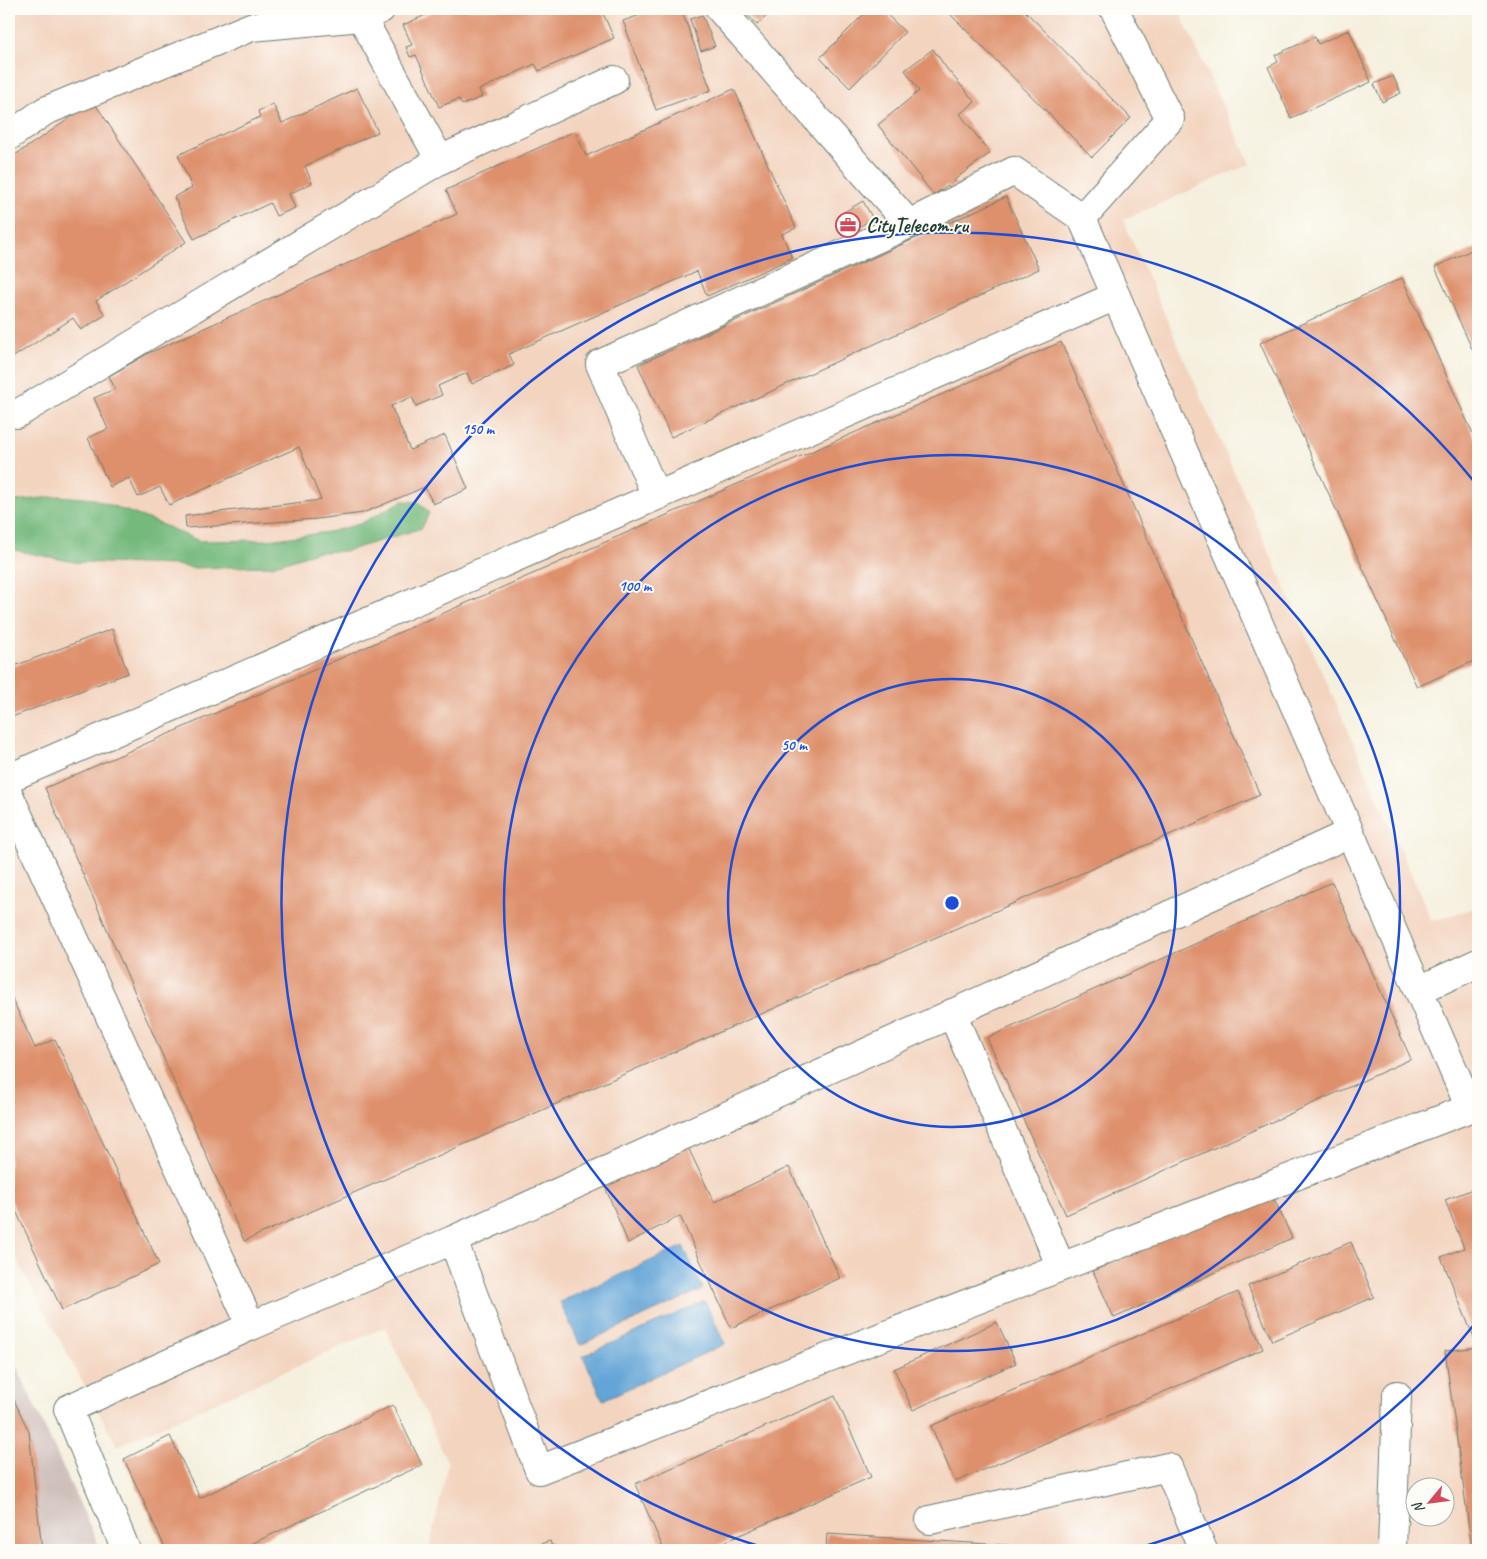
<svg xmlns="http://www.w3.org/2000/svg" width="1487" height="1559" viewBox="0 0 1487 1559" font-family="Caveat,sans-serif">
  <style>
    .built { fill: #f3d4bf; fill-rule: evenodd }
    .industrial { fill: #cfc0bb }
    .forest { fill: #75b97d; stroke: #4a7b58 }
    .water { fill: #64a5d7; stroke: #427186 }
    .building { fill: #de906c }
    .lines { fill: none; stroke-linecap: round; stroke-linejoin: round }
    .minor-casing { stroke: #6a7c70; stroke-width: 30 }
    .minor { stroke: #fff; stroke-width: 28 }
    .ring { fill: none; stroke: #1d4ed8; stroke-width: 2.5 }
    .labels { text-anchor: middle; stroke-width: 4; stroke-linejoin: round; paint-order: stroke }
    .poi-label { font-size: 21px; font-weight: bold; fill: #1f3d34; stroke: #fdfcf7; text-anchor: start }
    .centre { fill: #1d4ed8; stroke: #fdfcf7; stroke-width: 2.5 }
    .ring-label { font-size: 15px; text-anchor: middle; font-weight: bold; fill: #1d4ed8; stroke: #fdfcf7; stroke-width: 4; stroke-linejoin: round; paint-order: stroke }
  </style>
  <rect width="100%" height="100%" fill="#fdfcf7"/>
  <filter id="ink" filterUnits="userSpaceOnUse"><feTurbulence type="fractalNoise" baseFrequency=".02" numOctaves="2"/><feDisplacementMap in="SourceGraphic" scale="10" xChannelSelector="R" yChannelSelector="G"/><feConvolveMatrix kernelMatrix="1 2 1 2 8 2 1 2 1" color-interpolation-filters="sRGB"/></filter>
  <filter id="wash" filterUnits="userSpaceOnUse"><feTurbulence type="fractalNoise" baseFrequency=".0096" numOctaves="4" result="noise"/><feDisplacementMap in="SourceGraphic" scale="20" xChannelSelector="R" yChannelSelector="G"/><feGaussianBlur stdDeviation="1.12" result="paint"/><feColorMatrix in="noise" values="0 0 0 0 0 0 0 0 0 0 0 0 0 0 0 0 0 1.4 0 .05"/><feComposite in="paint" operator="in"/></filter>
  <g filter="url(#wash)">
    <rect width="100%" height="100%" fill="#f5f0de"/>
    <path class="built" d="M9,9H1178L1250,164L1123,220L1432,921L1478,907V1550H429L448,1463L385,1327L117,1446L9,1245ZM1414,1486H1444V1516H1414Z"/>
    <path class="industrial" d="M9,1350L101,1550H9Z"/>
    <path class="forest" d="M60,496L94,499L156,522L199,541L267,540L329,532L360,524L402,501L419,502L429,513L422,528L346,551L316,552L272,566L192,568L176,565L74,562L9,549V502Z"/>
    <g class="water">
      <path d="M683,1246L703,1289L580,1345L560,1302Z"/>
      <path d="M705,1301L725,1344L603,1400L583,1356Z"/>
    </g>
    <g id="blocks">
      <g class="building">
        <path d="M439,9H601L614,38L539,71L535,64L479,90L482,97L462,105L459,99L439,107L416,55L410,57L406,47L412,45L403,25Z"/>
        <path d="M657,9H681L711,90L656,110L623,21Z"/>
        <path d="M742,9H774L757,25Z"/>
        <path d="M869,9H881L905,32L850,88L820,58Z"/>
        <path d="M945,9H1023L1131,118L1092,157Z"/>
        <path d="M702,15L715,46L701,51L690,19Z"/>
        <path d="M1349,30L1371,82L1291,118L1268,67L1278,62L1275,55L1315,37L1318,44Z"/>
        <path d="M933,49L947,69L975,102L960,114L990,153L953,181L956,184L950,188L948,185L934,195L878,125L919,91L905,70Z"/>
        <path d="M1393,76L1401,93L1382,102L1374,84Z"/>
        <path d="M357,88L378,132L305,166L312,183L289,194L295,208L276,216L270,203L194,239L174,197L192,188L178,155L260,117L258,111L273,104L282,123Z"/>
        <path d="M734,89L796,228L782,234L792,258L707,296L697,271L509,354L514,365L472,384L467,373L438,386L442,395L416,406L412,397L391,406L410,450L445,435L468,489L433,504L425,487L363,513L317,519L186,528L185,516L321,500L299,447L169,505L160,487L138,497L129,478L110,487L88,438L108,429L94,398L115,389L109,376L149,353L457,214L446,190L575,131L586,156Z"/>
        <path d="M94,102L186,242L96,301L105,315L81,330L73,318L9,360V159Z"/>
        <path d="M1006,197L1039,269L671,437L638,365Z"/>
        <path d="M863,201L873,219L849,232L839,215Z"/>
        <path d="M1478,247V362L1435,267Z"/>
        <path d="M1402,278L1478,445V659L1417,687L1260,343Z"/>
        <path d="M1061,342L1260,795L244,1241L45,788Z"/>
        <path d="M112,629L128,673L9,718V668Z"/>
        <path d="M1332,882L1411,1059L1066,1215L987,1038Z"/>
        <path d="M9,992L35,1048L55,1039L159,1264L62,1310L9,1196Z"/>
        <path d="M685,1141L714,1202L789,1167L840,1278L731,1328L680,1216L628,1243L602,1179Z"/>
        <path d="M1478,1187V1337L1474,1338L1441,1257L1464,1248L1445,1200Z"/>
        <path d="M1271,1192L1292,1238L1114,1318L1093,1271Z"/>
        <path d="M1351,1242L1374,1297L1272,1341L1248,1286Z"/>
        <path d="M1238,1292L1263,1349L955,1482L931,1426Z"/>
        <path d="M997,1322L1016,1363L913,1410L894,1369Z"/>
        <path d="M1478,1347V1550H1472L1445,1351Z"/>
        <path d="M9,1389L29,1432L42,1550H9Z"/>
        <path d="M835,1396L871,1477L706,1550H664L635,1484Z"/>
        <path d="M393,1405L422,1465L238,1550H166L124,1459L170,1436L200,1498Z"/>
        <path d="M827,1534L1019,1546V1550H826Z"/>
        <path d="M550,1541L553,1550H521Z"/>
      </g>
    </g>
  </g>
  <g filter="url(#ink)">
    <use href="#blocks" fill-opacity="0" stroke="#6a7c70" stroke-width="1"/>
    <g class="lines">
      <defs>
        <g id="minor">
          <path d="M357,9L440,160L614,80"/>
          <path d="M720,9L909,224L1014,171L1082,218"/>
          <path d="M9,136L45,111L251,27L362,17L381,9"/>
          <path d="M17,414L440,160"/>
          <path d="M656,496L600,364L909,224"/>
          <path d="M9,778L1116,296"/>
          <path d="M9,795L251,1326"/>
          <path d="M1419,990L1478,963"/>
          <path d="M952,1013L1061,1267"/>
          <path d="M453,1240L1350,833"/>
          <path d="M930,1520L1168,1467L1203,1550"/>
          <path d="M126,1550L68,1409L251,1326L453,1240L539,1470L1470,1108L1082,218L1170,119L1114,9"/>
          <path d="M1392,1550L1397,1395"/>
        </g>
      </defs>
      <use href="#minor" class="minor-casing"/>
      <use href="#minor" class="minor"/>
    </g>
  </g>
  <g class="ring">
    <circle cx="952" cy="903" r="224"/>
    <circle cx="952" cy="903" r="448"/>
    <path d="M1477 1321A671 671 0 0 1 1131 1550M773 1550A671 671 0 1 1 1477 485"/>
  </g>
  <defs>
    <symbol id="office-ring" viewBox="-11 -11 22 22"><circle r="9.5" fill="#fdfcf7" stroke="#d1495b" stroke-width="1.5"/><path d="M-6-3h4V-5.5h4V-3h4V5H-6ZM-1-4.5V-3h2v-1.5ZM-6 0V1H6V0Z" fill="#d1495b"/></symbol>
  </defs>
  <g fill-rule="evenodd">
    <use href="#office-ring" x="834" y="211" width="28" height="28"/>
  </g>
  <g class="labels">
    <g class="poi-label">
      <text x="866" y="232">CityTelecom.ru</text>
    </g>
  </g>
  <circle cx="952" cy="903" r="8" class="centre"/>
  <g class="ring-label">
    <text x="478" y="434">150 m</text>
    <text x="635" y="591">100 m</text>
    <text x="794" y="750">50 m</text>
  </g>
  <rect width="1487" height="1559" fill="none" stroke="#fdfcf7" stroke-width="30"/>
  <g transform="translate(1430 1502) rotate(241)"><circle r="24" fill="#fdfcf7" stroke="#a4b0a9"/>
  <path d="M0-4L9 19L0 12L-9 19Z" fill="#d1495b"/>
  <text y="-8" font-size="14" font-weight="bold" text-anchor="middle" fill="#1f3d34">N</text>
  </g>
</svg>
